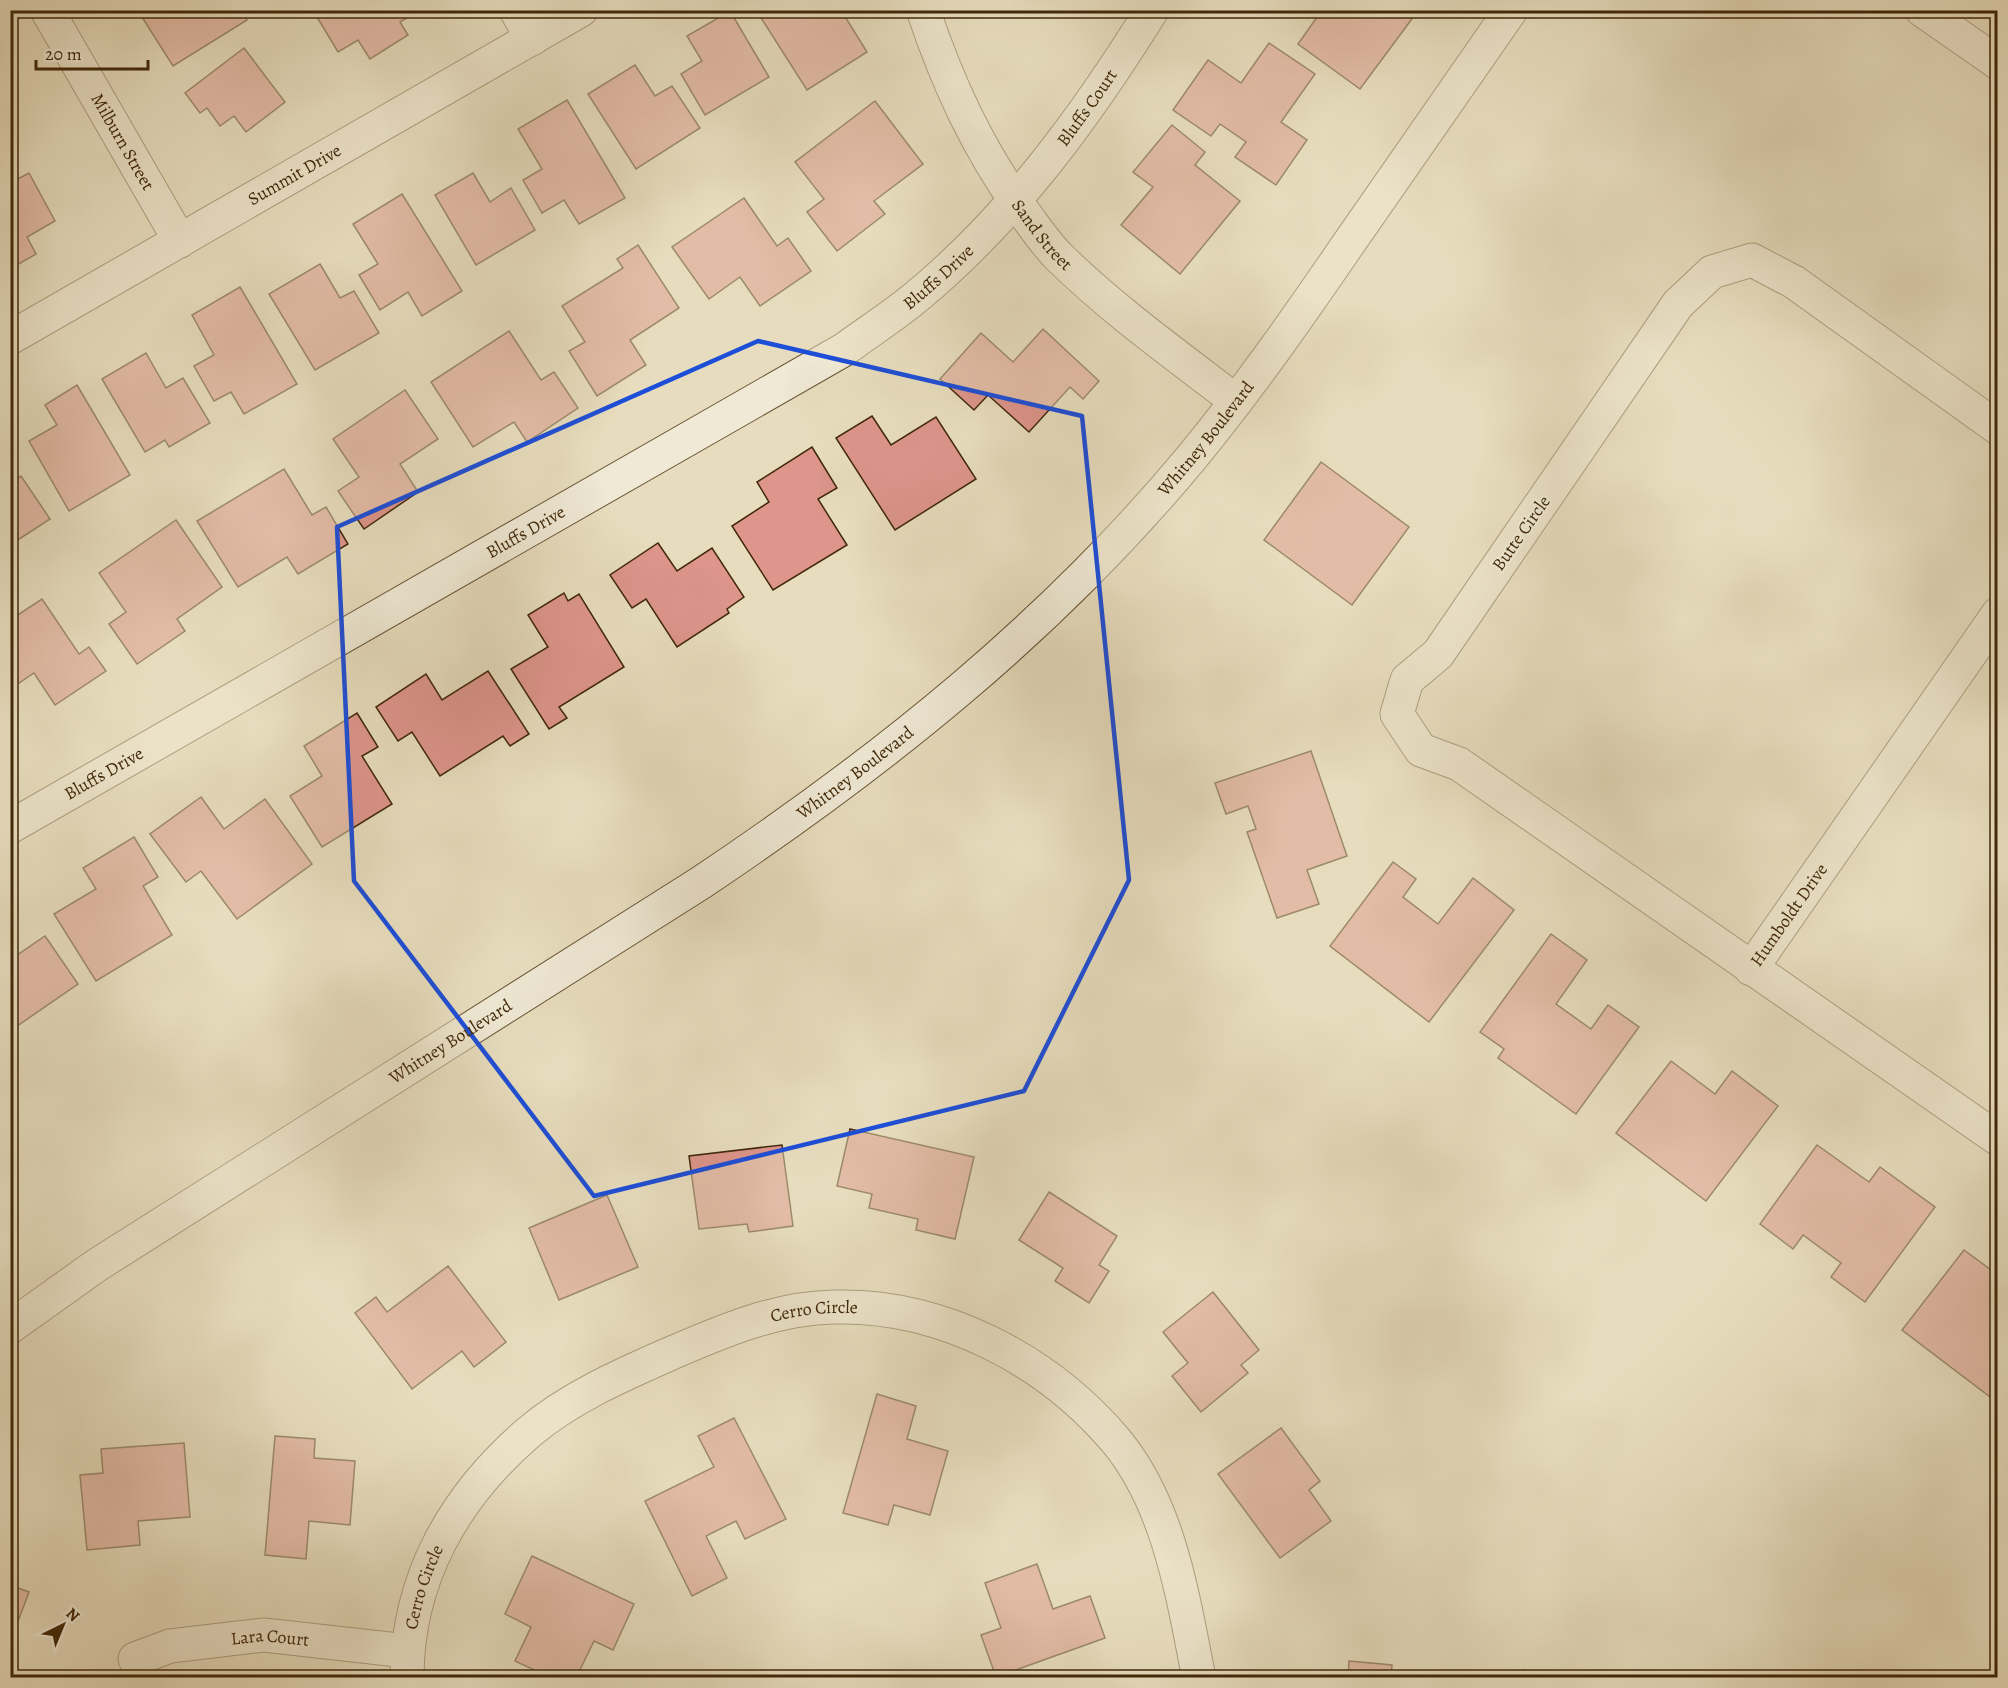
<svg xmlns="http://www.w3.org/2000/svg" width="2008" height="1688" viewBox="0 0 2008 1688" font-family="Alegreya,serif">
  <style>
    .building { fill: #dd958c; stroke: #402808; stroke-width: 1.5 }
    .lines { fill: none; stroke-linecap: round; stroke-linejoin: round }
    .minor-casing { stroke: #6a5536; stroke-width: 35 }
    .minor { stroke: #efe9d5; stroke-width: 33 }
    .marked { fill: none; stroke: #1d4ed8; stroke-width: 4.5; stroke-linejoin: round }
    .labels { text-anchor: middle; stroke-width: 4.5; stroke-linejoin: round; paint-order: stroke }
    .street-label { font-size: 18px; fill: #402808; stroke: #efe9d5 }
  </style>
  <rect width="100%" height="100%" fill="#e7ddbe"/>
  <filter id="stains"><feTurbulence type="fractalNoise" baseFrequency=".00333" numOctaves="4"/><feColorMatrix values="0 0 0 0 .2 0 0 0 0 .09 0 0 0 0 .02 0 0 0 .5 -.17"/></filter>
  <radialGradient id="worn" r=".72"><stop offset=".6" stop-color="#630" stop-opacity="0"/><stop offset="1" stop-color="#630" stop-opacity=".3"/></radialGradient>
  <g class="building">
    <path d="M147,10H241L247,20L173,66L140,14Z"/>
    <path d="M316,10H420L400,22L408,35L370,59L358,40L338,52L314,12Z"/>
    <path d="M756,10H841L867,52L807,90Z"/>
    <path d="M1322,10H1415L1417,12L1360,89L1298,44Z"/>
    <path d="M730,11L769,77L705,115L681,74L702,61L687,36Z"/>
    <path d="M1269,43L1315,74L1281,122L1307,140L1276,185L1235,157L1246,142L1220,124L1211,136L1173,110L1208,60L1241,83Z"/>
    <path d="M244,48L285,102L246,132L234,116L220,126L207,108L200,113L185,93Z"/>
    <path d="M635,65L655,96L672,86L700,128L636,169L588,94Z"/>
    <path d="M567,100L625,198L579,224L564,200L542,213L523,180L542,169L518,129Z"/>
    <path d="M875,101L923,164L874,201L885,214L837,251L807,212L824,199L795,162Z"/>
    <path d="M1172,125L1205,152L1195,165L1240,201L1180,274L1121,225L1153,187L1133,172Z"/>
    <path d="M29,173L55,221L27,237L36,254L10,269V183Z"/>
    <path d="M473,173L490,202L511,188L535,230L476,265L435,195Z"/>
    <path d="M402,194L462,291L422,316L408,292L380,310L359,275L378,264L353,224Z"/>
    <path d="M744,198L777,246L788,238L811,271L760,306L740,277L709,299L672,247Z"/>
    <path d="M638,245L679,308L630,340L646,365L597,396L569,351L585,342L562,306L623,268L617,259Z"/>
    <path d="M320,264L340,298L354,291L379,333L315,370L269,294Z"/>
    <path d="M240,287L297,384L244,414L231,392L214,401L194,366L214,355L192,315Z"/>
    <path d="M1043,329L1099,381L1083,399L1070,387L1029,432L988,395L974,410L940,379L981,333L1013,362Z"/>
    <path d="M509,331L541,380L554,372L578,408L527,442L514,422L473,447L431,382Z"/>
    <path d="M146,353L166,388L183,378L210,423L169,447L165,440L145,452L102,379Z"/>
    <path d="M77,385L130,475L69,511L29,441L57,425L45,405Z"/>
    <path d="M405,390L438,439L400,464L418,492L364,529L338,491L359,477L333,439Z"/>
    <path d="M872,416L891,445L936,417L976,479L895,530L836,438Z"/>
    <path d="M812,447L837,488L818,499L847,545L773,590L732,526L769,502L757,482Z"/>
    <path d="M1321,462L1409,527L1352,605L1264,540Z"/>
    <path d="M284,469L312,515L326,507L348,544L298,574L287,557L238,587L197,521Z"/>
    <path d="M21,476L50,519L10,545V483Z"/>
    <path d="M176,520L222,587L177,619L185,631L137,664L109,624L126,612L99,573Z"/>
    <path d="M658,543L677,571L712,548L744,597L727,609L729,613L677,647L646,599L632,608L610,575Z"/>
    <path d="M564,593L568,601L579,594L624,667L559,707L567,718L549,729L511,669L548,647L528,615Z"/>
    <path d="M42,599L79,654L89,647L106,671L55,705L34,673L10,689V620Z"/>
    <path d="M488,671L529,734L510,746L503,736L440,776L412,732L398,741L376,707L426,674L442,700Z"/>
    <path d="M357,713L378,747L362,756L392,804L322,847L290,796L322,776L304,746Z"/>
    <path d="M1311,751L1347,856L1307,870L1319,904L1277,918L1247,832L1256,829L1248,806L1226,814L1215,783Z"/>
    <path d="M201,797L224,829L265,799L312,864L237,919L201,871L186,882L150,834Z"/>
    <path d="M134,837L158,877L143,886L172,935L96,981L54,914L96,889L83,868Z"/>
    <path d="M1393,862L1416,879L1403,897L1438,924L1473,878L1514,910L1429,1022L1330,946Z"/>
    <path d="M1551,934L1587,960L1556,1004L1591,1029L1608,1005L1639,1027L1576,1114L1498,1058L1504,1049L1480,1032Z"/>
    <path d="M45,936L78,984L10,1031V960Z"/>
    <path d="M1671,1061L1715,1094L1732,1071L1778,1106L1706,1201L1616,1133Z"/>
    <path d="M850,1129L974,1157L955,1239L916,1230L918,1219L869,1208L872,1194L837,1186Z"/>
    <path d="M782,1145L793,1226L749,1232L747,1224L699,1229L689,1156Z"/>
    <path d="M1817,1145L1869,1182L1880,1167L1935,1207L1865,1302L1831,1277L1841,1263L1803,1235L1793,1249L1760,1224Z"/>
    <path d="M1049,1192L1117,1236L1099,1265L1109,1271L1089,1303L1055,1281L1063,1268L1019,1240Z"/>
    <path d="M607,1195L638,1267L559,1300L529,1228Z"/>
    <path d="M1964,1250L1998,1275L1995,1301L1998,1403L1902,1330Z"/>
    <path d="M448,1266L506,1342L474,1367L462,1351L412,1389L355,1313L376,1297L387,1312Z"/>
    <path d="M1213,1292L1259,1350L1241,1365L1248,1373L1201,1412L1172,1376L1188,1363L1163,1332Z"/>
    <path d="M877,1394L916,1406L907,1439L948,1451L930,1515L894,1505L888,1525L843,1513Z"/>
    <path d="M734,1418L786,1519L745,1539L736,1521L706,1536L727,1578L692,1596L645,1501L714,1467L698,1436Z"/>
    <path d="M1281,1428L1320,1481L1309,1490L1331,1521L1280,1558L1218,1474Z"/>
    <path d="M275,1436L315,1439L314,1458L355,1461L350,1525L309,1521L306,1559L265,1555Z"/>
    <path d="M184,1443L190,1517L138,1521L140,1545L87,1550L80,1475L103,1473L101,1449Z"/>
    <path d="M532,1556L634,1604L613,1650L594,1641L576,1678H551L515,1661L531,1627L505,1614Z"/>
    <path d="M1037,1564L1053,1609L1090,1596L1105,1638L996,1677L981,1635L1001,1628L985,1583Z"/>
    <path d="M10,1585L29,1592L14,1632L10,1630Z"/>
    <path d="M1349,1661L1392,1665L1391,1678H1348Z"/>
    <path d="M1523,1670L1550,1678H1521Z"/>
  </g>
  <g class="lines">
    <defs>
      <g id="minor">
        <path id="s1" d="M47,10L180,241"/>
        <path d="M516,10L532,39"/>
        <path id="s2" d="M923,10C948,84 977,147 1022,210C1034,226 1045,243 1059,257C1113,310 1176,355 1236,401"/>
        <path d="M1922,10L1998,63"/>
        <path id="s3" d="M10,338L581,10"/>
        <path d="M1998,428L1794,282L1752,260L1712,272L1678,304L1438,654L1407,680L1397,714L1421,750L1459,764L1998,1139"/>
        <path id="s4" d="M10,827L845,349C868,332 893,316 915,298C1012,218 1086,116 1152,10"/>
        <path id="s5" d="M1751,969L1998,614"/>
        <path id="s6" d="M10,1327L97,1265L702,882C884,760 1051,627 1192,457C1248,389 1299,316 1349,243C1403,166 1457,88 1511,10"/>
        <path id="s7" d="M135,1659L170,1646L264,1635L407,1651"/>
        <path id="s8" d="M407,1678C407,1579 454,1497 528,1433C570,1397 624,1374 674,1352C725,1330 777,1308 834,1307C942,1304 1048,1360 1117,1442C1170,1507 1183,1598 1199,1678"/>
      </g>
    </defs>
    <use href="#minor" class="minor-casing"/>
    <use href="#minor" class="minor"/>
  </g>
  <path d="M0 0H2008V1688H0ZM758,341L1082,416L1129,880L1024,1091L594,1196L354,881L337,527Z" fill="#e7ddbe" fill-opacity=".55" fill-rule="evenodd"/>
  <path class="marked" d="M758,341L1082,416L1129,880L1024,1091L594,1196L354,881L337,527Z"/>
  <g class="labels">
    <g class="street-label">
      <text dy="6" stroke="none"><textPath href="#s4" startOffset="1306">Bluffs Court</textPath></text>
      <text dy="6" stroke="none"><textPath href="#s1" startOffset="152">Milburn Street</textPath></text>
      <text dy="6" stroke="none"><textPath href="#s3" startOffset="328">Summit Drive</textPath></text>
      <text dy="6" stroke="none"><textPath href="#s2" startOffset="256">Sand Street</textPath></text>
      <text dy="6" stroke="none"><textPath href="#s4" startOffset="1080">Bluffs Drive</textPath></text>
      <text dy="6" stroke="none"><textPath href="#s6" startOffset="1497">Whitney Boulevard</textPath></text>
      <text dy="6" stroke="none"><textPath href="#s4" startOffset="594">Bluffs Drive</textPath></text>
      <text transform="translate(1521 533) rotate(-55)" y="6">Butte Circle</text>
      <text dy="6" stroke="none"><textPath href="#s4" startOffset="108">Bluffs Drive</textPath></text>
      <text dy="6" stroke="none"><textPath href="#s6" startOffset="1011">Whitney Boulevard</textPath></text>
      <text dy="6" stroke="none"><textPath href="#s5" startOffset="66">Humboldt Drive</textPath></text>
      <text dy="6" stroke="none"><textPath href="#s6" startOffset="525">Whitney Boulevard</textPath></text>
      <text dy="6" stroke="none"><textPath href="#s8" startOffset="597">Cerro Circle</textPath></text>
      <text dy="6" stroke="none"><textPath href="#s8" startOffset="93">Cerro Circle</textPath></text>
      <text dy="6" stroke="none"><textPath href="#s7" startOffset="138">Lara Court</textPath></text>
    </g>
  </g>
  <rect width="2008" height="1688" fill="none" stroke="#e7ddbe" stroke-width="36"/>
  <rect x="12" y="12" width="1984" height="1664" fill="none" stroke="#402808" stroke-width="3"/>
  <rect x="18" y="18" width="1972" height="1652" fill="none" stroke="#402808" stroke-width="1.5"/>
  <g transform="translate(63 1625) rotate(43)" stroke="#efe9d5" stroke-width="4.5" paint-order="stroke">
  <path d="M0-4.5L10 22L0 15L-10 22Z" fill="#402808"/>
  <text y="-9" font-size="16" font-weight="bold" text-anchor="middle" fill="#402808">N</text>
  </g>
  <path d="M36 60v9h112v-9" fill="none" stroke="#402808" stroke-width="3"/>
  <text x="45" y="60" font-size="18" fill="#402808" stroke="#efe9d5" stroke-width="4.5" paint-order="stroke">20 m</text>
  <rect width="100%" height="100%" filter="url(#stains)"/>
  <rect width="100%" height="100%" fill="url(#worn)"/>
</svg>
